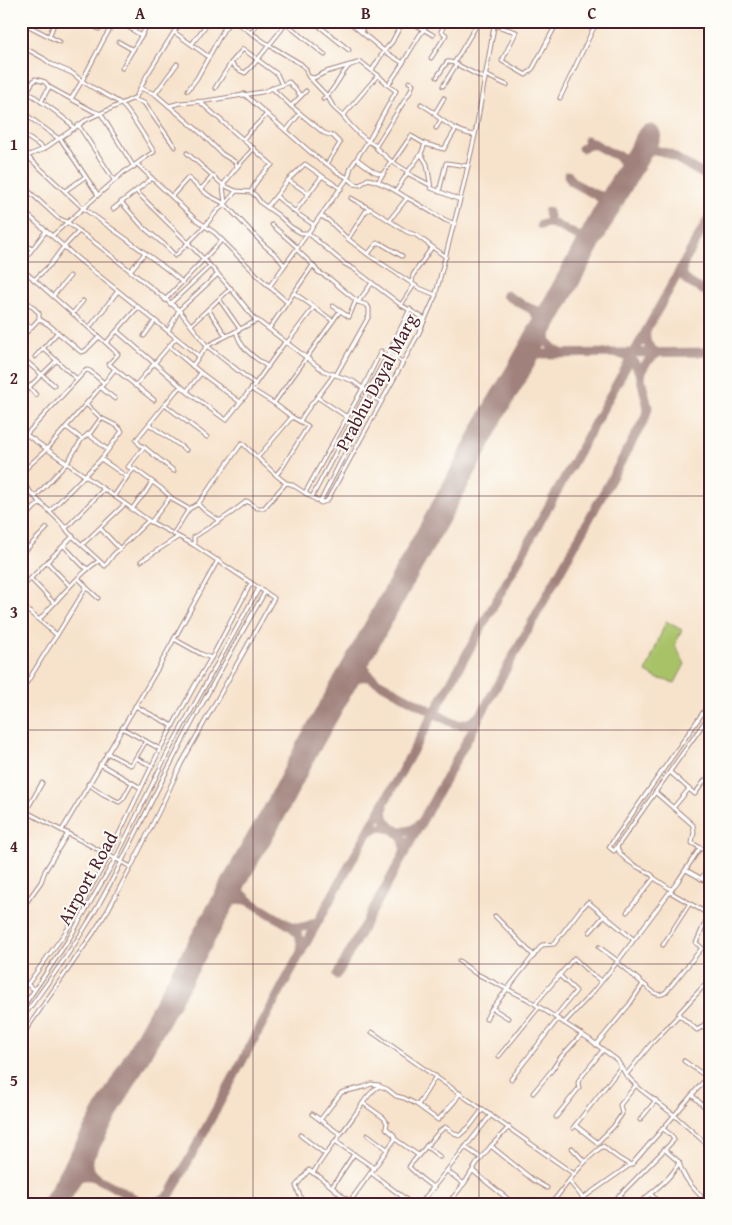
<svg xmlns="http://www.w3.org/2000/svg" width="732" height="1225" viewBox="0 0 732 1225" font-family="'Gentium Book Plus',serif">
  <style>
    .green { fill: #a8c268; stroke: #79704a }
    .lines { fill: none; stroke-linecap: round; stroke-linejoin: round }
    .taxiway { stroke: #a0817c; stroke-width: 9 }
    .runway { stroke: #a0817c; stroke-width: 24 }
    .minor-casing { stroke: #a0817c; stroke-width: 5 }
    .minor { stroke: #fff; stroke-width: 3 }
    .grid { fill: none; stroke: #4a1f2b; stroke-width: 1; stroke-opacity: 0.55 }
    .labels { text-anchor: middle; stroke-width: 4; stroke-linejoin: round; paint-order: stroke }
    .street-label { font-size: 19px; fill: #4a1f2b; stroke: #fdfcf7 }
    .neatline { fill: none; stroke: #4a1f2b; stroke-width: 2 }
    .grid-label { font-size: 16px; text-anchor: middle; font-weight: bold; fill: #4a1f2b }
  </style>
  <rect width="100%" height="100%" fill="#fdfcf7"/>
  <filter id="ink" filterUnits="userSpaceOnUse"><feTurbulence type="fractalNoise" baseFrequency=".02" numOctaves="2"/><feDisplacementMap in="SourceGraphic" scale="10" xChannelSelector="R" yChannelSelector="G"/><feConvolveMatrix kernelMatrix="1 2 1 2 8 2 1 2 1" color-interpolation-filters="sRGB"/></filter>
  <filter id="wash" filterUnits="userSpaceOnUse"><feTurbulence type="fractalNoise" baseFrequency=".0096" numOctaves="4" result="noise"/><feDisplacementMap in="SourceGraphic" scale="20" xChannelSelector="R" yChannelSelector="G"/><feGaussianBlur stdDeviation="1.12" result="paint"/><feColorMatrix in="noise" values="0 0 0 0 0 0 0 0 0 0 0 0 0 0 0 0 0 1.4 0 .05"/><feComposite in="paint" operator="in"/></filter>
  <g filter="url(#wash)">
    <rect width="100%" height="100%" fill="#f7e3cc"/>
    <path class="green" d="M666,621L682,630L675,645L685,664L675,683L656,678L646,672Z"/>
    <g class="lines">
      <g class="taxiway">
        <path d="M587,140C597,145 617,159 628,158C632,157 636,154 639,153"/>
        <path d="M582,148C587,145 591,144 597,145"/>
        <path d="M618,156L624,164L626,174"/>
        <path d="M630,168C640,151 649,146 669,154L711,179"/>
        <path d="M568,175L572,182L596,195L602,196H607L617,191"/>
        <path d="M597,195C603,200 604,205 606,213"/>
        <path d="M548,212L550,221L554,224L578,236L587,237L595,233"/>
        <path d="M541,225L547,223L554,224"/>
        <path d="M578,236L583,242L585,249"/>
        <path d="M683,265C678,282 698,287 711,294"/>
        <path d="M506,295C517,301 538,317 550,309C552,307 554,305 556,303"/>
        <path d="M531,309C544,321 538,331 532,344"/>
        <path d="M550,312C542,329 542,344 561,353"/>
        <path d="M517,373C523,364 528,357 539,354L711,352"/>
        <path d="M640,374C644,365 649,358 658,353C648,348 645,342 646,332"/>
        <path d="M365,647C361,660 363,671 374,680L453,723C463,727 471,723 479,716"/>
        <path d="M339,692C347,680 360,673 374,679"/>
        <path d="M384,806C379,832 408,827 404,852"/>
        <path d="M369,832C387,818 402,842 419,824"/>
        <path d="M244,864C232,890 242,897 264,910C273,916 282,921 291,926C302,929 309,926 318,921"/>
        <path d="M212,923C221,907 227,895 249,901"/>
        <path d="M292,927C299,935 303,942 301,953"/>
        <path d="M337,975L645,418L648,408L640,374L634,362L628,357L620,354"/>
        <path d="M101,1122C92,1141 77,1162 97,1178L139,1201C151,1204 159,1203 169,1195"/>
        <path d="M56,1204C66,1188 76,1169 97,1178"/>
        <path d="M165,1204L300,954L711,214"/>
      </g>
      <path class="runway" d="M55,1204L252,850L274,813L308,747L365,647L465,468L493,413L517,373L617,191L649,136"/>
    </g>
  </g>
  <g filter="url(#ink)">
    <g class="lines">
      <defs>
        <g id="minor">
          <path d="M85,21L99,29"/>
          <path d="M164,21L177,28"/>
          <path d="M211,21L216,24"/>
          <path d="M234,21L269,45L301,64L306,69L307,74L309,77L314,78L326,72L350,65"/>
          <path d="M283,21L325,55"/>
          <path d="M313,21L349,50"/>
          <path d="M348,21L384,51L392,42L403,21"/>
          <path d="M410,21C418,27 425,30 433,35"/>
          <path d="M479,21L454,63L485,79"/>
          <path d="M491,21L494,25L516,32L502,61L526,75L533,68L558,21"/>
          <path d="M21,22L60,42"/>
          <path d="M126,26L142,36"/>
          <path d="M361,31L368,21"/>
          <path d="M174,32L209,57"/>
          <path d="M251,33L259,21"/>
          <path d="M49,37L55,21"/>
          <path d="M119,42L133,50"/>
          <path d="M192,44L209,21"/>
          <path d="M21,46L43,58L51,64L72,73L82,81L104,39L115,21"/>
          <path d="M431,58L446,35L441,31L447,21"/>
          <path d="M231,63L243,49L277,74L282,85"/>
          <path d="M122,68L150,21"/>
          <path d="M372,70L384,51L403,63"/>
          <path d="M485,75L507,85"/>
          <path d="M309,77L327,96L334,108L343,116"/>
          <path d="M437,77L447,62H450L454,63"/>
          <path d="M409,82L413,84L410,92L376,146V148L391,161L407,171V173L430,185L431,188L460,200"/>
          <path d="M388,85C402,67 411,47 424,29"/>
          <path d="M443,86L456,65"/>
          <path d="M21,87L56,112L71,124L74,129"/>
          <path d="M140,88L155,94L195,128L202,134L222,154L235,162L237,167L223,185"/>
          <path d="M215,88L231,63L237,69L245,73L254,64L282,29L283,21"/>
          <path d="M272,88L291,106"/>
          <path d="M188,90L197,78L224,29L231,21"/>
          <path d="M27,91L35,79L45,82L49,87"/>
          <path d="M155,94L177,64"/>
          <path d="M244,94L308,150L321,161L327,164"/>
          <path d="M301,96L306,91"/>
          <path d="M560,98L597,21"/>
          <path d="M132,99L144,103L175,147"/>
          <path d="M41,102L49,87L93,111L101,114L134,167"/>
          <path d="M200,102L272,165C262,173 256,180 251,192"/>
          <path d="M421,104L435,113V115C447,124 459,133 475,135"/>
          <path d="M169,106L180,103L206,101L262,92L282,85L289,82L301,96L291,106L324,133L333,136L340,143L327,164L337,172L348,178L351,167L370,138L396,91L388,85L380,77L361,62C357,63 352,64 349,66C339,76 335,91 323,99"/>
          <path d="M21,111L59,139"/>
          <path d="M435,113L444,98"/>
          <path d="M79,126L114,180"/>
          <path d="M436,128L441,120"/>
          <path d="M286,131L300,113"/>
          <path d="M21,133L43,148"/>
          <path d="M60,138L98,195"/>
          <path d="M243,139L267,114"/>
          <path d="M425,144L421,154L427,164L431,188"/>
          <path d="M376,146C363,139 351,127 343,116L378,75"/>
          <path d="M187,153L223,185L236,191"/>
          <path d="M21,156H27L44,149L86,120L136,97L147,75L181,21"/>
          <path d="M27,156L83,208L125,238L168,270L182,282"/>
          <path d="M357,159L373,171L383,175"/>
          <path d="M393,162L411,136L425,144L444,149L456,129"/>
          <path d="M237,167L254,148"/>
          <path d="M288,180L309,194"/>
          <path d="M378,182L391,161"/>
          <path d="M21,184L58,218L67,222L98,245L179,310L207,346L255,384L226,420L190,394L117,331"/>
          <path d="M223,185L225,204"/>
          <path d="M201,189L213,176"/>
          <path d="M65,191L85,177"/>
          <path d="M136,191C177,233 222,273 256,321L257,320L324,371L353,381L381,402"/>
          <path d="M396,191L410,169L421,154"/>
          <path d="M439,192L446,163L468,166"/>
          <path d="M172,196L188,178L208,195L225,204"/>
          <path d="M276,196L288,180L305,164L322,176"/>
          <path d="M351,198L370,209"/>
          <path d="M407,198L413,201L445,220L455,224"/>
          <path d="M121,202L143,227L166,246L175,256L205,226L195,219L137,164"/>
          <path d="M225,204L236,191L251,192L256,196L261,203L278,215L291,227L301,233H308L269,287"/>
          <path d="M267,207L276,196L295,212L322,176L341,189"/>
          <path d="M21,209L77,258L199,356"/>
          <path d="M113,209L152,178"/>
          <path d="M295,212L314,225"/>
          <path d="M321,216L328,220L348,239L366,211L371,209L390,221"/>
          <path d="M21,219L26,214"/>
          <path d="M272,225L298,248"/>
          <path d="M52,236L124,172C135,166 143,158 154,152C148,142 127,108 120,103C107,95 94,89 82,81L71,99"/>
          <path d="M348,239L370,256L419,288L436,295"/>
          <path d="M21,243L32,249"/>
          <path d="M368,254L377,243H380L402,256"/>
          <path d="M21,264L46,231"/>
          <path d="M284,265L277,256L264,245L225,204L217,211L205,226L215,233L262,280L287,302"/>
          <path d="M313,265L318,272L329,278L358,302L367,305L369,308V316L336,375"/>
          <path d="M21,268L106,343L138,307"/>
          <path d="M130,271L145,253"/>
          <path d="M34,280L50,265L61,250L79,231"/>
          <path d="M412,283L413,275L432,247"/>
          <path d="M294,293L314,307"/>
          <path d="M21,296L39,313V319L21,338"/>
          <path d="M53,296L70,276"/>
          <path d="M219,299L240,329"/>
          <path d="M165,300L222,240"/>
          <path d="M358,302L372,283"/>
          <path d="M170,304L210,266"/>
          <path d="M401,305L414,285"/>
          <path d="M333,306L349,317L356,300"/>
          <path d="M208,309L226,336"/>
          <path d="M73,313L83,301"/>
          <path d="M39,319L49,325L81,352L85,351L99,337"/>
          <path d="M425,319L401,305L354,269L345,264L308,233L348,178L355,184L360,185L368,179C382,182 395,190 407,198L392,217L390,221L407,232L416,235L446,257"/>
          <path d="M21,320L31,328"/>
          <path d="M191,325L231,288"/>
          <path d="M89,328L118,291"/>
          <path d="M269,329L313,265L297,250"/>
          <path d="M168,331L179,310L218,274"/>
          <path d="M236,331C241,350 253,356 268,367"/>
          <path d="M144,336L155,321"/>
          <path d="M106,343L118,354L109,364L115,369"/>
          <path d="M287,343L314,307L333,321"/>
          <path d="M169,346L201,373L240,402"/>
          <path d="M43,348L69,372"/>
          <path d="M389,353L402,362"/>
          <path d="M21,357L54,385"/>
          <path d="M35,357L58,332"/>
          <path d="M192,366L207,346L256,321"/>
          <path d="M71,374L77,379"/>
          <path d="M104,383L115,369L154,400"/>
          <path d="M255,384L285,342"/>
          <path d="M135,386L176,338"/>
          <path d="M21,387L26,391"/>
          <path d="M29,387L36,395"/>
          <path d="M100,387L115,399"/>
          <path d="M181,387L176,391L136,440L140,445L144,447L128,467L135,469L162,489L175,501L189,509"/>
          <path d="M251,389L275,404L292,417L308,426L282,468L276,475L286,483"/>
          <path d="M187,391L201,373"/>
          <path d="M21,395L57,360"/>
          <path d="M317,397L347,417"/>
          <path d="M274,403L340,311"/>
          <path d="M165,405L207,437"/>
          <path d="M300,421C309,404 324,391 334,374"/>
          <path d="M150,425L186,450"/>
          <path d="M66,427L82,439"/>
          <path d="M21,431L151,522L194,545"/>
          <path d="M88,434L108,450"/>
          <path d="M21,440L85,371L87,370L90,371L104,383L47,449L21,473"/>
          <path d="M144,447L174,471"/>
          <path d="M258,457L292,417"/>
          <path d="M101,459L127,477"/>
          <path d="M21,482C29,490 36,499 44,506C53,515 62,522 69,533L105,566L113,555L148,521"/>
          <path d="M305,493L363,388L381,351"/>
          <path d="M114,496L130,473L134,469"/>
          <path d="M35,497L67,463L82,439L91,432L101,418"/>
          <path d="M312,497L387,356L410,309"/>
          <path d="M21,498L29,490"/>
          <path d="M320,502L393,360L387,356"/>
          <path d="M198,504L242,443L276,475"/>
          <path d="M132,510C135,503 141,498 145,493C148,489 149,486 152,482"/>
          <path d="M50,511L101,459L122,431L117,426L101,418L86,404"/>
          <path d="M21,522L35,507L41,503"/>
          <path d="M151,522L170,497"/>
          <path d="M66,528L104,489"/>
          <path d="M100,528L120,549"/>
          <path d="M173,534L189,509L198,504L205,511L220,521"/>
          <path d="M83,544L125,504"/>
          <path d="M64,546L83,566L88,569"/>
          <path d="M21,555L47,528"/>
          <path d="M141,561L178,537"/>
          <path d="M47,562L70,586"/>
          <path d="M31,579L54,603"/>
          <path d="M86,587L98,598"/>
          <path d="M21,588L73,536"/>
          <path d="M21,605L57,635C44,653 34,673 21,691"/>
          <path d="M39,620C52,606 64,592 77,579C84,573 91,565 99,561"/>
          <path d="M57,635L86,588L85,585L78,578"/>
          <path d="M174,639L201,654L211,658"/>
          <path d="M711,701L609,847L614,851L711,713"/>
          <path d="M135,706L173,726"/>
          <path d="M122,728L160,749"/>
          <path d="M107,753L130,765L132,764L146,741"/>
          <path d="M136,758L152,766"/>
          <path d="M100,764L141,788"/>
          <path d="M670,772L689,789L673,808"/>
          <path d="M88,784L103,794L119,802L123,799L132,783"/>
          <path d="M689,789L695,794L705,780"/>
          <path d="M655,792L693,825L694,832L692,843L711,854"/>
          <path d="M21,809L131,867"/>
          <path d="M26,811L42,783"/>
          <path d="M62,830L157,670L218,560"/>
          <path d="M617,846C619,860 641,868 652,875L654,878L672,890"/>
          <path d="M686,870L711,884"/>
          <path d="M701,879L711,863"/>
          <path d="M670,892L710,915"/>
          <path d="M21,910L41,882L45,871L68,833"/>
          <path d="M627,912L654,878"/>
          <path d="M495,916L534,956"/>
          <path d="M590,932L604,916"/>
          <path d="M663,945L690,903"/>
          <path d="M599,947L618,961"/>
          <path d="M21,954H22"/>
          <path d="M459,961L475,973L527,999L589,1039L617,1060L626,1075L640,1089L674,1115L711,1148"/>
          <path d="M617,962L653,992C658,995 661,996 666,992L702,948L696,943L709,914"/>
          <path d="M711,978L679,1013V1015L697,1030L702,1027L711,1016"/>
          <path d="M21,980L32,988L35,989"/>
          <path d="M27,985L65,933L78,912L84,903L87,894L105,863L160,749L195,685L213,655L251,583"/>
          <path d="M535,1004L574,958L590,973L601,981"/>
          <path d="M492,1008L508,1018"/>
          <path d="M21,1010L69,939L116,858L167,754L259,588"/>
          <path d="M555,1017L576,991L559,975"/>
          <path d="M486,1019L490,1011L542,945L554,944L580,910L588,902L633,939"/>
          <path d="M21,1020C43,989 66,959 86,926C118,875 142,818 170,765C200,706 232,649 265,592"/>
          <path d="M564,1023L592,993L618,961L678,881L700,848"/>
          <path d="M702,1027L711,1033"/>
          <path d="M372,1032L574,1174"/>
          <path d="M21,1037L94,932L108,910L131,867L159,811L181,764L274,598L194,545V537L230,514L247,501L257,508H264L286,483L291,484L321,503L327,501L419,333L435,297L462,192L475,135L495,21"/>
          <path d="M652,1043L679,1015"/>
          <path d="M596,1045L629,1005L643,984"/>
          <path d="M499,1056L539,1007"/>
          <path d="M684,1061L707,1077"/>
          <path d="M626,1075L651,1044"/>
          <path d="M511,1079L558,1019"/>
          <path d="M533,1093L552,1070L560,1058L582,1034"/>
          <path d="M692,1095L711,1113"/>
          <path d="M418,1105L436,1076"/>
          <path d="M312,1114L340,1134"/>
          <path d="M556,1117L579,1088L578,1083L579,1080L603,1050"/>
          <path d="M320,1120L341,1093L343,1092L364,1087L371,1084L379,1085"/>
          <path d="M640,1120L656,1100"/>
          <path d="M575,1125L598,1143"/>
          <path d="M573,1128L621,1067"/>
          <path d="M300,1135L325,1154"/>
          <path d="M368,1135L387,1149"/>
          <path d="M395,1139L418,1155"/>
          <path d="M335,1141L374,1168"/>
          <path d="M597,1143L613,1127L622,1114L620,1105L636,1085"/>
          <path d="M426,1146L440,1157"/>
          <path d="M491,1146L533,1180L547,1188"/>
          <path d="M465,1147L481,1158"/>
          <path d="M572,1148L585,1162"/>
          <path d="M679,1162C683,1177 691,1186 701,1196"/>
          <path d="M447,1171L464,1184"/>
          <path d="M473,1171L514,1204"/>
          <path d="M370,1172L412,1204"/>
          <path d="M313,1173L320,1177L350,1202"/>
          <path d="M569,1181L583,1198L590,1204"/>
          <path d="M332,1187L354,1154"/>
          <path d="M434,1188L422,1179L409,1167L411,1164L439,1132L445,1127L459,1136L470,1126L483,1109"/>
          <path d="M711,1192L708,1196L711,1198"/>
          <path d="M650,1194L662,1204"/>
          <path d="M619,1195L630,1204"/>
          <path d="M352,1198L358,1204"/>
          <path d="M452,1198L460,1204"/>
          <path d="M583,1198L630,1165"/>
          <path d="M303,1204L296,1186L309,1170L313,1173C325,1153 341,1135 354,1116C362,1105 368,1093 379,1086L387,1089L396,1096L404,1098L416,1104L438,1120L455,1101L460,1093"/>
          <path d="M348,1204L395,1139L394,1135L386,1128L387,1123L384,1118L363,1103"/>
          <path d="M420,1204L491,1115"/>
          <path d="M448,1204L466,1181L477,1163L491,1146L509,1127"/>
          <path d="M551,1204C567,1184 582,1161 603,1146C611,1153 620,1161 631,1165L633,1163L711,1073"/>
          <path d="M611,1204L674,1140L671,1135L662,1128"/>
          <path d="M639,1204C652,1191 672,1179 679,1162L664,1149"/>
        </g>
      </defs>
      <use href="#minor" class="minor-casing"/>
      <use href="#minor" class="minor"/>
    </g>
  </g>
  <path class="grid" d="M253,21V1204M479,21V1204M21,262H711M21,496H711M21,730H711M21,964H711"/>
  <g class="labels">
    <g class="street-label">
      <text transform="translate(376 382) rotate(-62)" y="7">Prabhu Dayal Marg</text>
      <text transform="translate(87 878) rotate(-61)" y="7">Airport Road</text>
    </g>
  </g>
  <rect width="732" height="1225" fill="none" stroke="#fdfcf7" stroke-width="55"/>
  <rect x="28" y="28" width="676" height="1170" class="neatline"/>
  <g class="grid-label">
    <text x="140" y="19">A</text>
    <text x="366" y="19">B</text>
    <text x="592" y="19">C</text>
    <text x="14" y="150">1</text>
    <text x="14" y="384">2</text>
    <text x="14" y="618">3</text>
    <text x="14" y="852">4</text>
    <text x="14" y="1086">5</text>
  </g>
</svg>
